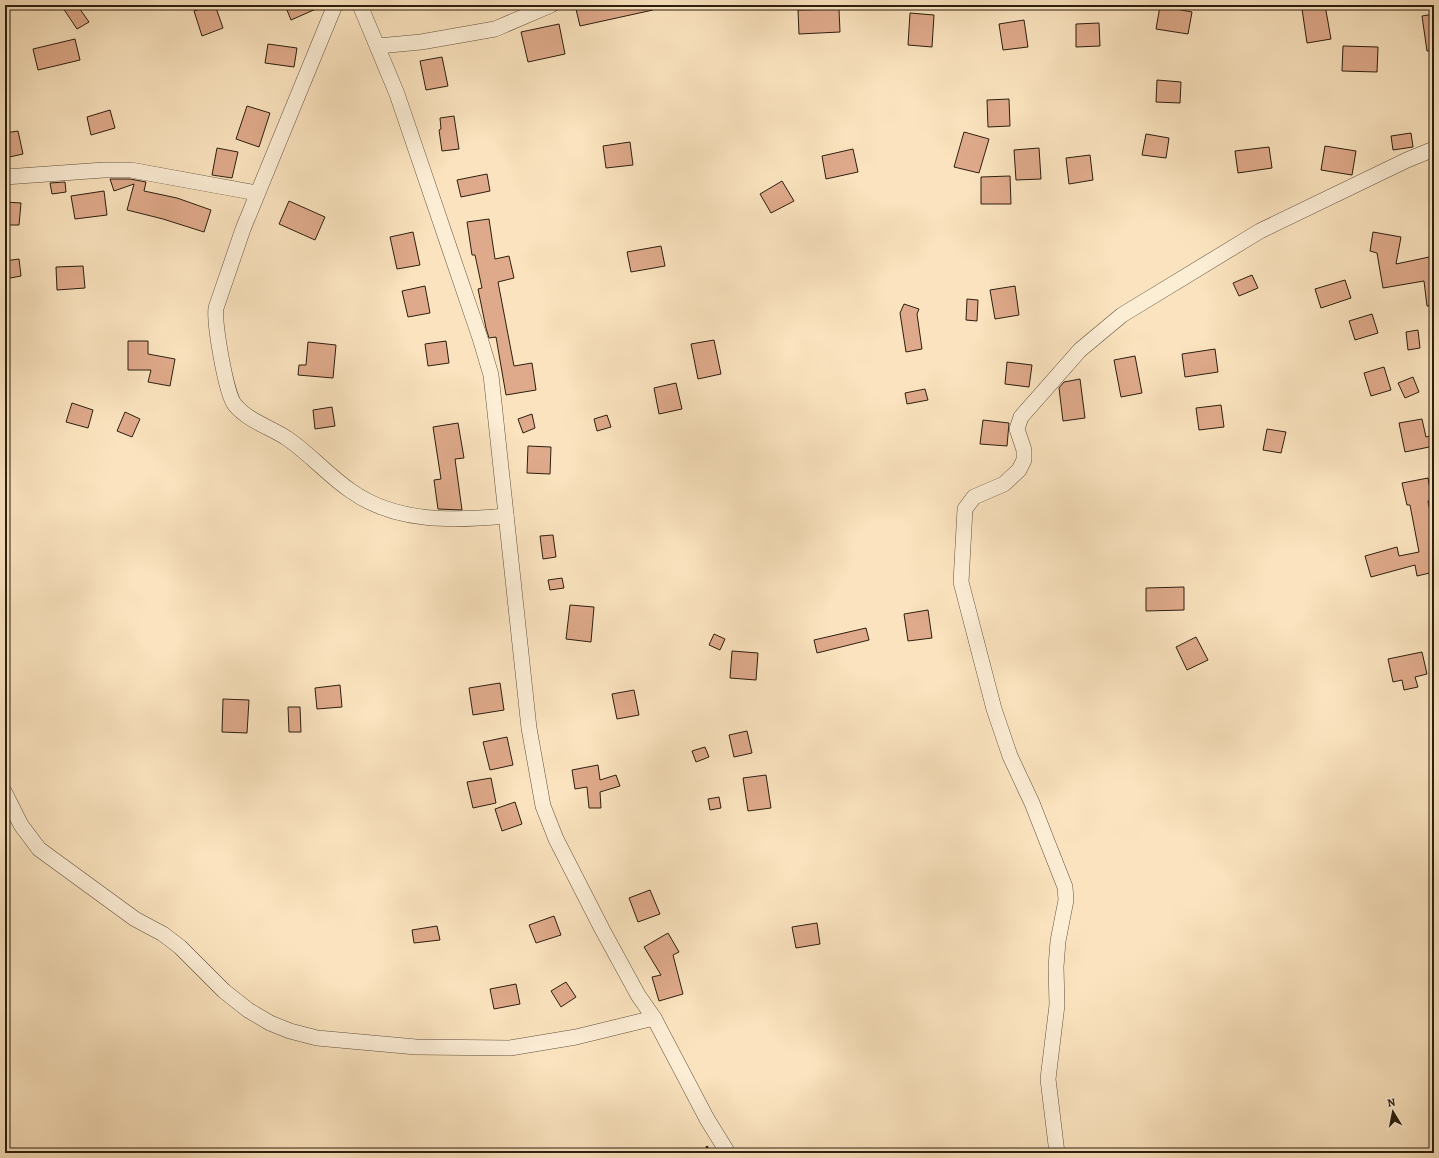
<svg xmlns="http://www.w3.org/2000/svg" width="1439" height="1158" viewBox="0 0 1439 1158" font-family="Alegreya,serif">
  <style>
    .building { fill: #dfaa8b; stroke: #2c1f0f }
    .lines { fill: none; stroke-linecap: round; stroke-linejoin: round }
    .street-casing { stroke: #60503b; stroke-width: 16 }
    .path { stroke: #2c1f0f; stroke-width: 2.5; stroke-dasharray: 3 2; stroke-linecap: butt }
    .street { stroke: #fcedd5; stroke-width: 15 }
  </style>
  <rect width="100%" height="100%" fill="#fae3be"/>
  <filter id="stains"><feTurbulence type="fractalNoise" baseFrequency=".005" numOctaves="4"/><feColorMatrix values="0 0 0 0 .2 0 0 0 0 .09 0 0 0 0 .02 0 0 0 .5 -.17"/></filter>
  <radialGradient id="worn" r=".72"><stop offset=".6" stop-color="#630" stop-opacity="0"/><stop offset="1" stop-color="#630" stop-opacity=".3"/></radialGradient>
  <g class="building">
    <path d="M61,5H77L89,22L77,29Z"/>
    <path d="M211,5H215L223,28L202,36L194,11Z"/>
    <path d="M285,5H325L291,20Z"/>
    <path d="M575,5H653V10L580,26Z"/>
    <path d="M1325,5L1331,39L1307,43L1302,9Z"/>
    <path d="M1160,6L1192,12L1188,34L1156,29Z"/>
    <path d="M839,9L840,32L799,34L798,10Z"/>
    <path d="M910,13L934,15L932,47L908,45Z"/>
    <path d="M1434,14V51H1427L1422,16Z"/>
    <path d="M1024,20L1028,47L1003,50L999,24Z"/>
    <path d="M1099,23L1100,46L1076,47V24Z"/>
    <path d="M559,24L565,54L528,62L521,32Z"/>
    <path d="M75,39L80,60L38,70L33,49Z"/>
    <path d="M268,44L297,48L294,67L265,63Z"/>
    <path d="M1343,46L1378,47L1377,72L1342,71Z"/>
    <path d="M442,57L448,86L426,90L420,61Z"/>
    <path d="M1157,80L1181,82L1180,103L1156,102Z"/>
    <path d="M1009,99L1010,126L988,127L987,100Z"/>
    <path d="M247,106L270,113L259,147L236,139Z"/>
    <path d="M110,110L115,128L91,135L87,117Z"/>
    <path d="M454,116L459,149L442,151L439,130L441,129L440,118Z"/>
    <path d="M18,131L23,154L5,158V133Z"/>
    <path d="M964,132L989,139L979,173L954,167Z"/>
    <path d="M1411,133L1413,147L1393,150L1391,136Z"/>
    <path d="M1146,134L1169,138L1166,158L1142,155Z"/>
    <path d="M630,142L633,165L606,168L603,146Z"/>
    <path d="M1325,146L1356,151L1352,175L1321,170Z"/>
    <path d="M1269,147L1272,168L1238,173L1235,151Z"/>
    <path d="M217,148L238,152L232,178L212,175Z"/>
    <path d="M1039,148L1041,179L1016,180L1014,150Z"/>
    <path d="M853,149L858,172L826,179L822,156Z"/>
    <path d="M1090,155L1093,180L1069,184L1066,158Z"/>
    <path d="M487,174L490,191L461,197L457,180Z"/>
    <path d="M1010,176L1011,204H981V177Z"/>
    <path d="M110,179H130L146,182L144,191L177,198L211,210L204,232L163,219L127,210L134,184L114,191Z"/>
    <path d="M782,181L794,201L771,213L760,194Z"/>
    <path d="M65,182L66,192L52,194L50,183Z"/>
    <path d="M104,191L107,215L75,219L71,196Z"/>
    <path d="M289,201L325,217L315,240L279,224Z"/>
    <path d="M5,202L21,203L19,225H5Z"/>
    <path d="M489,219L495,259L509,256L514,278L498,282L514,366L532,363L536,390L506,395L496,337L489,338L486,328L478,289L482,288L475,255H472L467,222Z"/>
    <path d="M413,232L420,265L397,269L390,237Z"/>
    <path d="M1373,232L1401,237L1396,264L1434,256V306H1427L1424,281L1383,288L1377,253L1370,251Z"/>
    <path d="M661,246L665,266L631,272L627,252Z"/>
    <path d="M19,259L21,276L5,279V261Z"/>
    <path d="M83,266L85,288L57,290L56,267Z"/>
    <path d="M1252,275L1258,288L1239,296L1233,283Z"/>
    <path d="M1345,280L1351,298L1321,308L1315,289Z"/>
    <path d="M425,286L430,313L408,317L402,291Z"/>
    <path d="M1015,286L1019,315L995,319L990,290Z"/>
    <path d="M967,299L978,300L977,321L966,320Z"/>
    <path d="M904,304L919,309L917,314L922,349L906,352L900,313Z"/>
    <path d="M1372,314L1378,333L1355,340L1349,321Z"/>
    <path d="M1418,330L1420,348L1408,350L1406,332Z"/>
    <path d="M714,340L721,374L698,379L691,344Z"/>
    <path d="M128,341H148V354L175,359L170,386L148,382L151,370H128Z"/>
    <path d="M446,341L449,363L428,366L425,344Z"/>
    <path d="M308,342L336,345L333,378L298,375L299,365H306Z"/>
    <path d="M1215,349L1218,372L1185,377L1182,354Z"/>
    <path d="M1135,356L1142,393L1121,397L1114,360Z"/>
    <path d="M1007,362L1032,365L1029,387L1005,384Z"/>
    <path d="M1384,367L1391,390L1371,396L1364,373Z"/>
    <path d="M1413,377L1419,392L1405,398L1398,383Z"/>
    <path d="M1080,379L1085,418L1063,421L1059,388L1064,382Z"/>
    <path d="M676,383L682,409L659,414L654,388Z"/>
    <path d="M925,389L928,400L907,404L905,393Z"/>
    <path d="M72,403L93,410L88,428L66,422Z"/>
    <path d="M1221,405L1224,427L1199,430L1196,408Z"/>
    <path d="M332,407L335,426L315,429L313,410Z"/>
    <path d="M125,412L140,419L132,437L117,431Z"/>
    <path d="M532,414L535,428L523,433L518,419Z"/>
    <path d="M607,415L611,427L597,431L594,419Z"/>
    <path d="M1422,419L1426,437L1434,435V446L1405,452L1399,423Z"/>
    <path d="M983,420L1009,423L1007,446L980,444Z"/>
    <path d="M458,423L464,458L455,459L462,510L438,509L434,480L441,479L433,427Z"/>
    <path d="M1267,429L1286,432L1281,453L1263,450Z"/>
    <path d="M528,446L551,447L550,474L527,473Z"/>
    <path d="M1428,478L1432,500L1428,501L1434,532V572L1417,576L1415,565L1371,577L1365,556L1397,547L1399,556L1419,552L1410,505H1407L1402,483Z"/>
    <path d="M553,535L556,557L543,559L540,536Z"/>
    <path d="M562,578L564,588L550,590L548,580Z"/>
    <path d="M1184,587V610L1146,611V588Z"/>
    <path d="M570,605L594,607L591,642L566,639Z"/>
    <path d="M928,610L932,638L908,641L904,614Z"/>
    <path d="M866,628L869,640L817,653L814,640Z"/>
    <path d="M714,634L725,639L720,650L709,645Z"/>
    <path d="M1196,637L1208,660L1187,670L1176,647Z"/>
    <path d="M732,651L758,653L756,680L730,678Z"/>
    <path d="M1422,652L1427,674L1415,677L1418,687L1404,690L1402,680L1393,682L1388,659Z"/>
    <path d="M500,683L504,710L473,715L469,688Z"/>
    <path d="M340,685L342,707L317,709L315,688Z"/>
    <path d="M634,690L639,715L617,719L612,694Z"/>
    <path d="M223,699L249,700L247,733L222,732Z"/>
    <path d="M288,707H300L301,732H289Z"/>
    <path d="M747,731L752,753L734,757L729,735Z"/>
    <path d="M507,737L513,765L490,770L483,742Z"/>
    <path d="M705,747L709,757L696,762L692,751Z"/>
    <path d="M598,765L600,780L616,775L620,786L600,792L601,808H589L587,787L575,789L572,770Z"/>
    <path d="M766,775L771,808L748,811L743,778Z"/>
    <path d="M491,778L496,803L473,808L467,782Z"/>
    <path d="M719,797L721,808L710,810L708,799Z"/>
    <path d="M515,802L522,824L502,831L495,809Z"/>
    <path d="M650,890L660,914L638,922L629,898Z"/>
    <path d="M554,916L561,935L536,943L529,925Z"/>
    <path d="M817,923L820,944L796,948L792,927Z"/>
    <path d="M437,926L440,940L414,943L412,930Z"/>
    <path d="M668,933L679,952L673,955L683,994L659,1001L652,977L661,975L644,947Z"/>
    <path d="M566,982L576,997L561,1007L551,991Z"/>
    <path d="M516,984L520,1004L494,1009L490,989Z"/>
  </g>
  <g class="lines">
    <defs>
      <g id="street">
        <path d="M335,5L243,229L216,308C214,323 226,395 235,405C248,421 272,428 288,439C311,455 329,476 351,491C396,523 454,521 506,516"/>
        <path d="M360,5L397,94L480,338L491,375L529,728L543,806L556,839L602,929L638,995L654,1018L707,1119L728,1153"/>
        <path d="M378,46L421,42L495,29L551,5"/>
        <path d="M5,177L104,170H131L257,193"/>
        <path d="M5,793L21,825L39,849L135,919L163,934L180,947L224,991L248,1010L270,1023L290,1031L317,1038L416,1047L510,1048L576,1037L654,1018"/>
        <path d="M1057,1153L1048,1079L1057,1005L1056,967L1058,941L1066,900L1065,887L1032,803L1010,756L994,709L961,582L965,509L974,497L1004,484L1019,470L1024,460V450L1017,429L1021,417L1080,350L1122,315L1260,231L1407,160L1434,149"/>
      </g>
    </defs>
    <use href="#street" class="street-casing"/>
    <path class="path" d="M707,1146V1153"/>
    <use href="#street" class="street"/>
  </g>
  <rect width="1439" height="1158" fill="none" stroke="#fae3be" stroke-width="20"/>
  <rect x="6" y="6" width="1427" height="1146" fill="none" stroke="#2c1f0f" stroke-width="2"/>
  <rect x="10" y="10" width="1419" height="1138" fill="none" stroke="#2c1f0f"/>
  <g transform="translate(1393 1112) rotate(350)" stroke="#fcedd5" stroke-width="3" paint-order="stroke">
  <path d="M0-3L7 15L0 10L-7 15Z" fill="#2c1f0f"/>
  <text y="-6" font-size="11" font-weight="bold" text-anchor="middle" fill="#2c1f0f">N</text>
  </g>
  <rect width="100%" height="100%" filter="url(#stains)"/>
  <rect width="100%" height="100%" fill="url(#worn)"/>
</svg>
